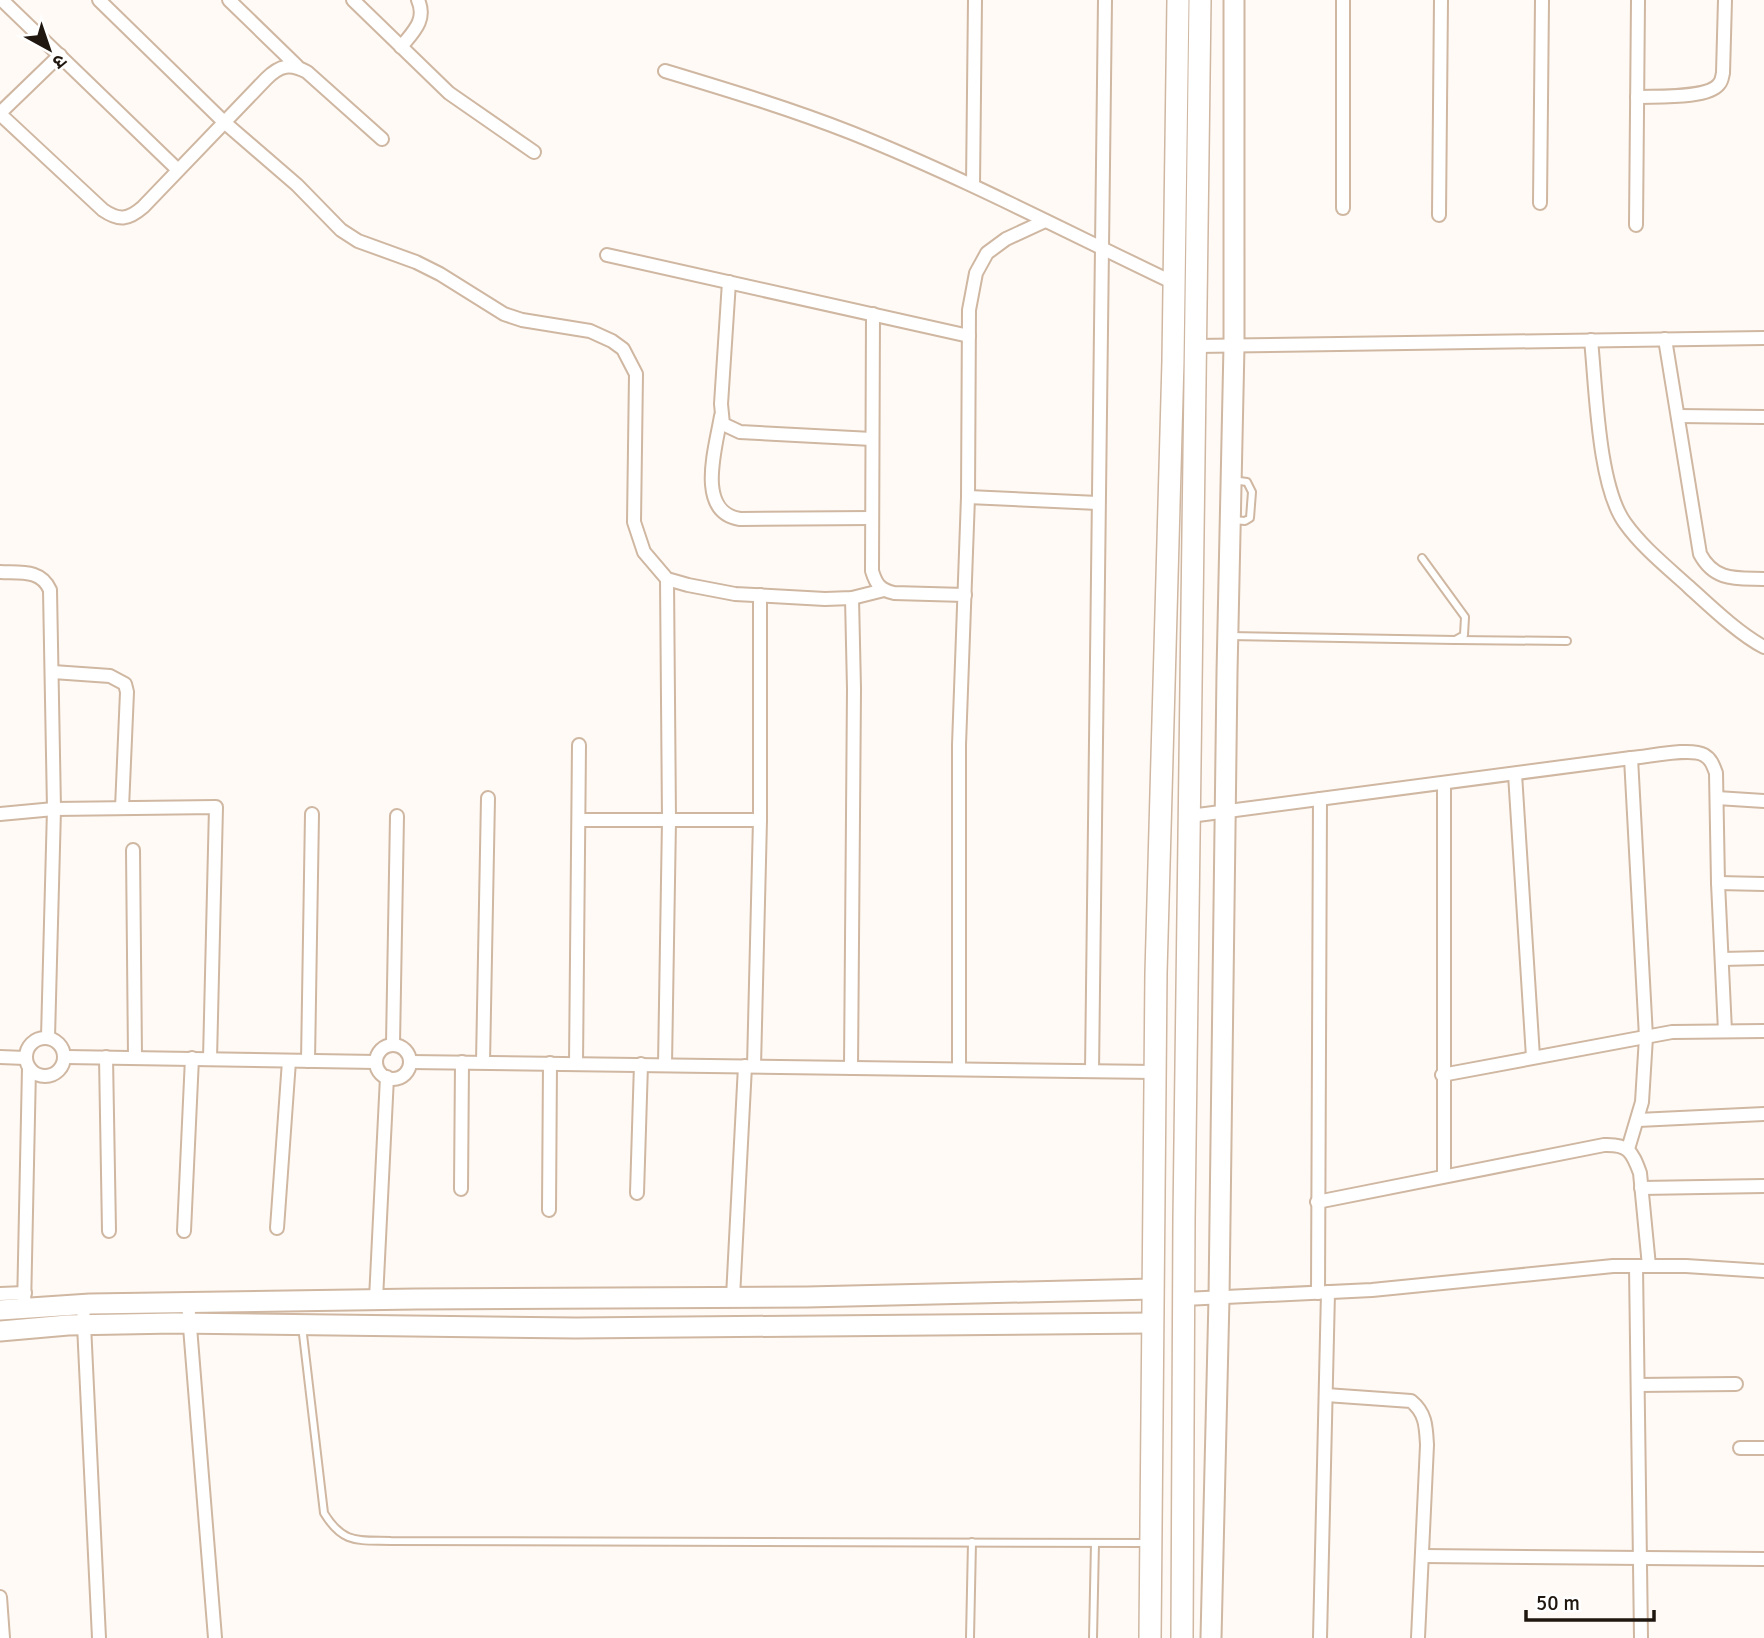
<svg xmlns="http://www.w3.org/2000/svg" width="1764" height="1638" viewBox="0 0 1764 1638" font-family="Signika,'Noto Sans Devanagari',sans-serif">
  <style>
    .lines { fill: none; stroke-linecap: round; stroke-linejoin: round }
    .lane-casing { stroke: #cfb7a2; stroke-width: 10 }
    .street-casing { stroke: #cfb7a2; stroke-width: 16 }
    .secondary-casing { stroke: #cfb7a2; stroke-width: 23 }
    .primary-casing { stroke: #cfb7a2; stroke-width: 24 }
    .lane { stroke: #fff; stroke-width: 6 }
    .street { stroke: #fff; stroke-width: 12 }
    .secondary { stroke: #fff; stroke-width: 19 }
    .primary { stroke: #fff; stroke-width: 21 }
  </style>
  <rect width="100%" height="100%" fill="#fffaf5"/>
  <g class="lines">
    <defs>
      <g id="lane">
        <path d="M1232,480L1247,482L1252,492L1250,518L1245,521L1233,520"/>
        <path d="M1229,636L1455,640L1464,635L1465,617L1422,558"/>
        <path d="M1457,640L1567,641"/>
        <path d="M302,1326L324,1513C343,1544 357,1540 391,1541L1149,1543"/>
        <path d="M970,1638L972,1542"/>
        <path d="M1093,1638L1095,1543"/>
      </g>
      <g id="street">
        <path d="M2,0L178,170"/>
        <path d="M99,0L224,122L297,185L341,230L358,241L416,262L440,274L504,314L522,320L590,331L612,341L623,349L636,374L634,522L644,552L667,579L688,585L735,594L825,599L852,598L884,590"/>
        <path d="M229,0L297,66"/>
        <path d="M353,0L449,93L534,152"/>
        <path d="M1343,0V208"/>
        <path d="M401,47C413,32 427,20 418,0"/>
        <path d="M665,71C728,90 791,109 852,133C962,177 1067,232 1174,283"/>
        <path d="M1637,97C1656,96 1708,99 1719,84C1722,81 1722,77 1723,73L1725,0"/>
        <path d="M0,113L60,55"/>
        <path d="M0,114L103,210C119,221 128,220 143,207L266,79C280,65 290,63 307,72L382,139"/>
        <path d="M973,185L975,0"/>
        <path d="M1540,203L1542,0"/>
        <path d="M1439,215L1441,0"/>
        <path d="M1636,225L1638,0"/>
        <path d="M607,255L969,336"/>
        <path d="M729,282L721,404L723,424L740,432L872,439"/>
        <path d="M873,314L872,571C876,584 880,590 894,593L965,595"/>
        <path d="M1665,339L1700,554C1715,582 1737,578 1764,579"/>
        <path d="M1591,340C1596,388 1598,486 1625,523C1642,547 1667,567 1689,587C1710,606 1739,634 1764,647"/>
        <path d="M1196,346L1764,338"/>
        <path d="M721,416C716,447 695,512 740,519L872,518"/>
        <path d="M1678,416L1764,417"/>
        <path d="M968,497L1098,503"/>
        <path d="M0,572C20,573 41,569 50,590L54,809L48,1037"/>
        <path d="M53,672L110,676L125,684L127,692L122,808"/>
        <path d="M1515,774L1533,1057"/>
        <path d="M1717,798L1764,801"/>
        <path d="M0,814L54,809L216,807L210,1059"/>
        <path d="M1190,816L1631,758C1648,757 1690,747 1704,755C1711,759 1713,765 1716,773L1718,883L1725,1031"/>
        <path d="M579,820H760"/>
        <path d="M133,850L135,1057"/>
        <path d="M1718,883L1764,884"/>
        <path d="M1722,959L1764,958"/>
        <circle cx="45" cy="1057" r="19"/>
        <path d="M393,1044L397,816"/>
        <circle cx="393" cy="1062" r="17"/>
        <path d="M0,1057L25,1058"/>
        <path d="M66,1057L376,1062"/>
        <path d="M106,1057L109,1231"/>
        <path d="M308,1061L312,814"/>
        <path d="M410,1062L1155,1072"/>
        <path d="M483,1062L488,798"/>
        <path d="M576,1064L579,745"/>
        <path d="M665,1065L669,820L667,579"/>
        <path d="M754,1066L760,820V595"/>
        <path d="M851,1068L854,689L852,598"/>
        <path d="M959,1069V745L968,497L969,310L976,273L987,253L1006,239L1045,221"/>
        <path d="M1092,1071L1105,0"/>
        <path d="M1442,1075L1672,1032L1764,1031"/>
        <path d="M1638,1120L1764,1114"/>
        <path d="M1628,1149L1642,1102L1646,1037L1631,758"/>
        <path d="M1444,1176V783"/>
        <path d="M1641,1188L1764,1186"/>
        <path d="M461,1189L462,1062"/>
        <path d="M637,1193L641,1064"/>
        <path d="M1317,1202L1604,1145C1628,1144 1632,1151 1640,1173L1649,1266"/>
        <path d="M549,1210L550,1063"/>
        <path d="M277,1228L289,1061"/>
        <path d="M184,1231L192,1058"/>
        <path d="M1636,1266L1641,1638"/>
        <path d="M1318,1293L1320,799"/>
        <path d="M0,1294L25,1293"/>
        <path d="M733,1297L745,1066"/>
        <path d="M376,1299L387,1077"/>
        <path d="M1184,1299L1372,1290L1613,1266H1686L1764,1271"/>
        <path d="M188,1302L215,1638"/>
        <path d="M83,1304L99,1638"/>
        <path d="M24,1308L29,1068"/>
        <path d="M1638,1385L1736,1384"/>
        <path d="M1326,1395L1411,1401C1426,1413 1426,1427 1427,1445L1418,1638"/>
        <path d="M1740,1448H1764"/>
        <path d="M1423,1556L1764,1559"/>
        <path d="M0,1597L3,1638"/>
        <path d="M1320,1638L1328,1292"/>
      </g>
      <g id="secondary">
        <path d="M0,1310L90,1304L416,1299L807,1297L1153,1289"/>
        <path d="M0,1331L68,1325L175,1323L576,1328L1152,1323"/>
        <path d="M1211,1638L1219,1298L1227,673L1234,346V0"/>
      </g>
      <g id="primary">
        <path d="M1150,1638L1156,973L1173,361L1178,0"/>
        <path d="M1182,1638L1184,1219L1200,0"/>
      </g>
    </defs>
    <use href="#lane" class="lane-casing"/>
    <use href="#street" class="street-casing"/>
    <use href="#secondary" class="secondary-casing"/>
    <use href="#primary" class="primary-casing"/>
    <use href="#lane" class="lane"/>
    <use href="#street" class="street"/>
    <use href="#secondary" class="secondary"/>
    <use href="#primary" class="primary"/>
  </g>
  <g transform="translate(49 49) rotate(140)" stroke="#ffffff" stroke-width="5" paint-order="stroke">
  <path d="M0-5L12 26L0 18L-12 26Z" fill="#201810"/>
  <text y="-10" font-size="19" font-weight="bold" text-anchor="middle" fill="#201810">उ</text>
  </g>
  <path d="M1526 1610v10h128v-10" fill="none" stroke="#201810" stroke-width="3.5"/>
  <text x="1536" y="1610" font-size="21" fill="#201810" stroke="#ffffff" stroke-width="5" paint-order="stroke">50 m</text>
</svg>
